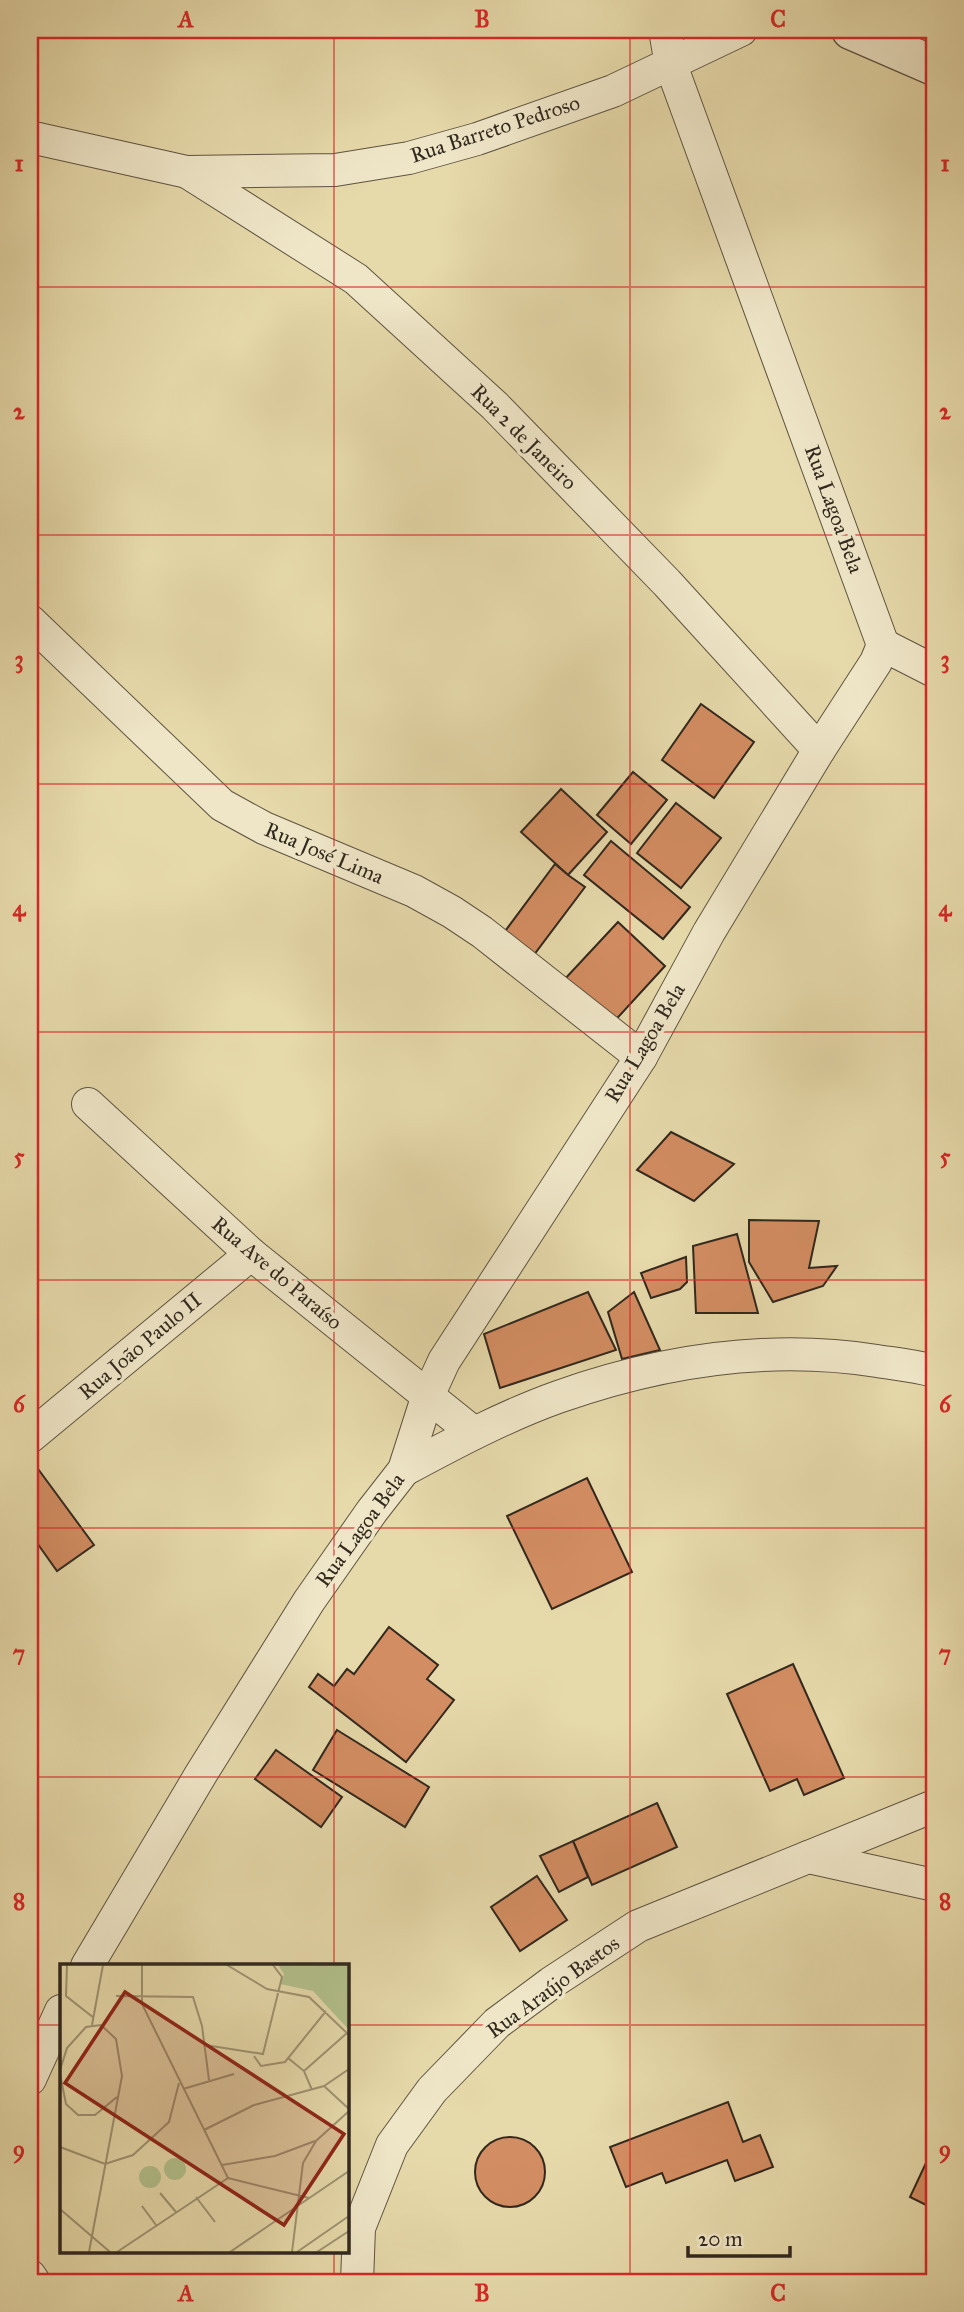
<svg xmlns="http://www.w3.org/2000/svg" width="964" height="2312" viewBox="0 0 964 2312" font-family="'IM FELL Great Primer',serif">
  <style>
    .building { fill: #d38d62; stroke: #31281e; stroke-width: 2 }
    .lines { fill: none; stroke-linecap: round; stroke-linejoin: round }
    .minor-casing { stroke: #5e5441; stroke-width: 34 }
    .tertiary-casing { stroke: #5e5441; stroke-width: 41 }
    .minor { stroke: #efe6c8; stroke-width: 32 }
    .tertiary { stroke: #efe6c8; stroke-width: 38 }
    .grid { fill: none; stroke: #d62828; stroke-width: 2; stroke-opacity: 0.55 }
    .labels { text-anchor: middle; stroke-width: 7; stroke-linejoin: round; paint-order: stroke }
    .street-label { font-size: 21px; fill: #31281e; stroke: #efe6c8 }
    .inset-road { fill: none; stroke: #9e9272; stroke-width: 2 }
    .view { fill: #8f2418; fill-opacity: 0.15; stroke: #8f2418; stroke-width: 3.5 }
    .inset-edge { fill: none; stroke: #31281e; stroke-width: 3.5 }
    .neatline { fill: none; stroke: #d62828; stroke-width: 2.5 }
    .grid-label { font-size: 23px; text-anchor: middle; font-weight: bold; fill: #d62828 }
  </style>
  <rect width="100%" height="100%" fill="#e6d9aa"/>
  <filter id="stains"><feTurbulence type="fractalNoise" baseFrequency=".00286" numOctaves="4"/><feColorMatrix values="0 0 0 0 .2 0 0 0 0 .09 0 0 0 0 .02 0 0 0 .5 -.17"/></filter>
  <radialGradient id="worn" r=".72"><stop offset=".6" stop-color="#630" stop-opacity="0"/><stop offset="1" stop-color="#630" stop-opacity=".3"/></radialGradient>
  <g class="building">
    <path d="M701,704L754,742L714,798L662,760Z"/>
    <path d="M633,772L667,800L631,844L597,815Z"/>
    <path d="M561,789L607,832L568,875L521,832Z"/>
    <path d="M676,803L721,838L681,888L637,853Z"/>
    <path d="M611,841L690,907L663,939L584,875Z"/>
    <path d="M555,864L568,875L585,887L530,960L500,938Z"/>
    <path d="M618,922L665,966L610,1026L563,981Z"/>
    <path d="M671,1132L734,1164L694,1201L637,1170Z"/>
    <path d="M749,1220L819,1221L809,1268L837,1266L823,1286L773,1302L749,1262Z"/>
    <path d="M737,1234L758,1313H696L693,1246Z"/>
    <path d="M686,1257L687,1282L680,1289L651,1298L641,1273Z"/>
    <path d="M588,1292L616,1350L500,1388L484,1334Z"/>
    <path d="M634,1292L660,1350L622,1359L608,1312Z"/>
    <path d="M30,1458L94,1545L57,1571L30,1533Z"/>
    <path d="M587,1478L632,1572L552,1609L507,1516Z"/>
    <path d="M389,1627L438,1665L427,1679L454,1700L406,1762L309,1687L318,1674L334,1686L347,1669L354,1674Z"/>
    <path d="M793,1664L844,1778L804,1795L797,1779L770,1791L727,1694Z"/>
    <path d="M337,1730L429,1787L405,1827L313,1770Z"/>
    <path d="M276,1750L342,1797L321,1827L255,1779Z"/>
    <path d="M657,1803L677,1847L592,1885L573,1841Z"/>
    <path d="M573,1841L588,1877L559,1892L540,1856Z"/>
    <path d="M537,1876L567,1920L520,1951L491,1907Z"/>
    <path d="M728,2102L743,2142L760,2135L773,2167L735,2181L727,2160L666,2183L662,2173L626,2187L610,2147Z"/>
    <circle cx="510" cy="2172" r="35"/>
    <path d="M934,2146V2209L910,2197Z"/>
  </g>
  <g class="lines">
    <defs>
      <g id="minor">
        <path d="M30,137L187,172L335,170L409,158L477,139L613,91L741,30"/>
        <path d="M187,172L356,279L495,406L667,583L819,750"/>
        <path d="M30,621L222,805L264,828L414,891L452,912L482,932L641,1057"/>
        <path d="M883,645L934,671"/>
        <path d="M88,1104L251,1254L474,1433"/>
        <path d="M30,1437L251,1254"/>
        <path d="M404,1470C454,1443 505,1416 558,1397C660,1361 769,1344 877,1361C896,1364 916,1366 934,1371"/>
        <path d="M808,1857L934,1885"/>
        <path d="M87,1966L201,1774L309,1601L372,1511L404,1470L427,1398L444,1361L641,1057L709,932L819,750L876,662L883,645L671,65L665,30"/>
        <path d="M30,2079L61,2011"/>
        <path d="M30,2276L34,2282"/>
        <path d="M357,2282L359,2228L392,2145L432,2090L497,2023L551,1983L638,1926L934,1806"/>
      </g>
      <path id="tertiary" d="M851,30L934,66"/>
    </defs>
    <use href="#minor" class="minor-casing"/>
    <use href="#tertiary" class="tertiary-casing"/>
    <use href="#minor" class="minor"/>
    <use href="#tertiary" class="tertiary"/>
  </g>
  <path class="grid" d="M334,30V1966M630,30V2282M30,287H934M30,535H934M30,784H934M30,1032H934M30,1280H934M30,1528H934M30,1777H934M30,2025H61M346,2025H934M334,2251V2282"/>
  <g class="labels">
    <g class="street-label">
      <text transform="translate(495 129) rotate(-18)" y="7">Rua Barreto Pedroso</text>
      <text transform="translate(524 437) rotate(45)" y="7">Rua 2 de Janeiro</text>
      <text transform="translate(834 509) rotate(70)" y="7">Rua Lagoa Bela</text>
      <text transform="translate(324 853) rotate(23)" y="7">Rua José Lima</text>
      <text transform="translate(645 1043) rotate(-59)" y="7">Rua Lagoa Bela</text>
      <text transform="translate(277 1273) rotate(40)" y="7">Rua Ave do Paraíso</text>
      <text transform="translate(140 1346) rotate(-40)" y="7">Rua João Paulo II</text>
      <text transform="translate(360 1530) rotate(-54)" y="7">Rua Lagoa Bela</text>
      <text transform="translate(553 1987) rotate(-36)" y="7">Rua Araújo Bastos</text>
    </g>
  </g>
  <g transform="translate(60 1964)">
    <rect width="289" height="289" fill="#e6d9aa"/>
    <path d="M218,1H289V66L253,27L220,20L224,10ZM104 205a11 11 0 1 1 22 0a11 11 0 1 1-22 0ZM79 213a11 11 0 1 1 22 0a11 11 0 1 1-22 0Z" fill="#b2c08b"/>
    <path class="inset-road" d="M7,1L6,32L34,54M82,1V40L168,214M167,1L207,25L249,33L289,71M56,32L133,33L142,62L149,116M32,61L43,1M145,81L203,90L222,13L213,1M194,92L201,102L225,98L266,47M228,94L244,107L252,126M0,106L7,84L26,63L41,61L56,75L62,112L29,288M244,107L287,69M0,110L6,140L18,151H35L57,133M264,122L289,145M123,125L174,110M144,166L194,141L264,122L289,105M0,183L45,200L73,191L109,158L119,119M162,201L215,192L255,177M168,214L249,234M100,229L116,248M136,233L155,258M82,242L96,261M0,245L50,288M57,288L168,214M170,288L289,207M232,288L243,199L256,177L289,147M237,288L289,252M257,288L289,267"/>
    <path class="view" d="M65,28L284,170L224,261L5,119Z"/>
    <rect width="289" height="289" class="inset-edge"/>
  </g>
  <rect width="964" height="2312" fill="none" stroke="#e6d9aa" stroke-width="77"/>
  <path d="M688 2246v10h102v-10" fill="none" stroke="#31281e" stroke-width="3.5"/>
  <text x="698" y="2246" font-size="21" fill="#31281e" stroke="#efe6c8" stroke-width="5" paint-order="stroke">20 m</text>
  <rect x="38" y="38" width="888" height="2236" class="neatline"/>
  <g class="grid-label">
    <text x="186" y="27">A</text>
    <text x="482" y="27">B</text>
    <text x="778" y="27">C</text>
    <text x="19" y="171">1</text>
    <text x="945" y="171">1</text>
    <text x="19" y="419">2</text>
    <text x="945" y="419">2</text>
    <text x="19" y="667">3</text>
    <text x="945" y="667">3</text>
    <text x="19" y="916">4</text>
    <text x="945" y="916">4</text>
    <text x="19" y="1164">5</text>
    <text x="945" y="1164">5</text>
    <text x="19" y="1412">6</text>
    <text x="945" y="1412">6</text>
    <text x="19" y="1661">7</text>
    <text x="945" y="1661">7</text>
    <text x="19" y="1909">8</text>
    <text x="945" y="1909">8</text>
    <text x="19" y="2157">9</text>
    <text x="945" y="2157">9</text>
    <text x="186" y="2301">A</text>
    <text x="482" y="2301">B</text>
    <text x="778" y="2301">C</text>
  </g>
  <rect width="100%" height="100%" filter="url(#stains)"/>
  <rect width="100%" height="100%" fill="url(#worn)"/>
</svg>
